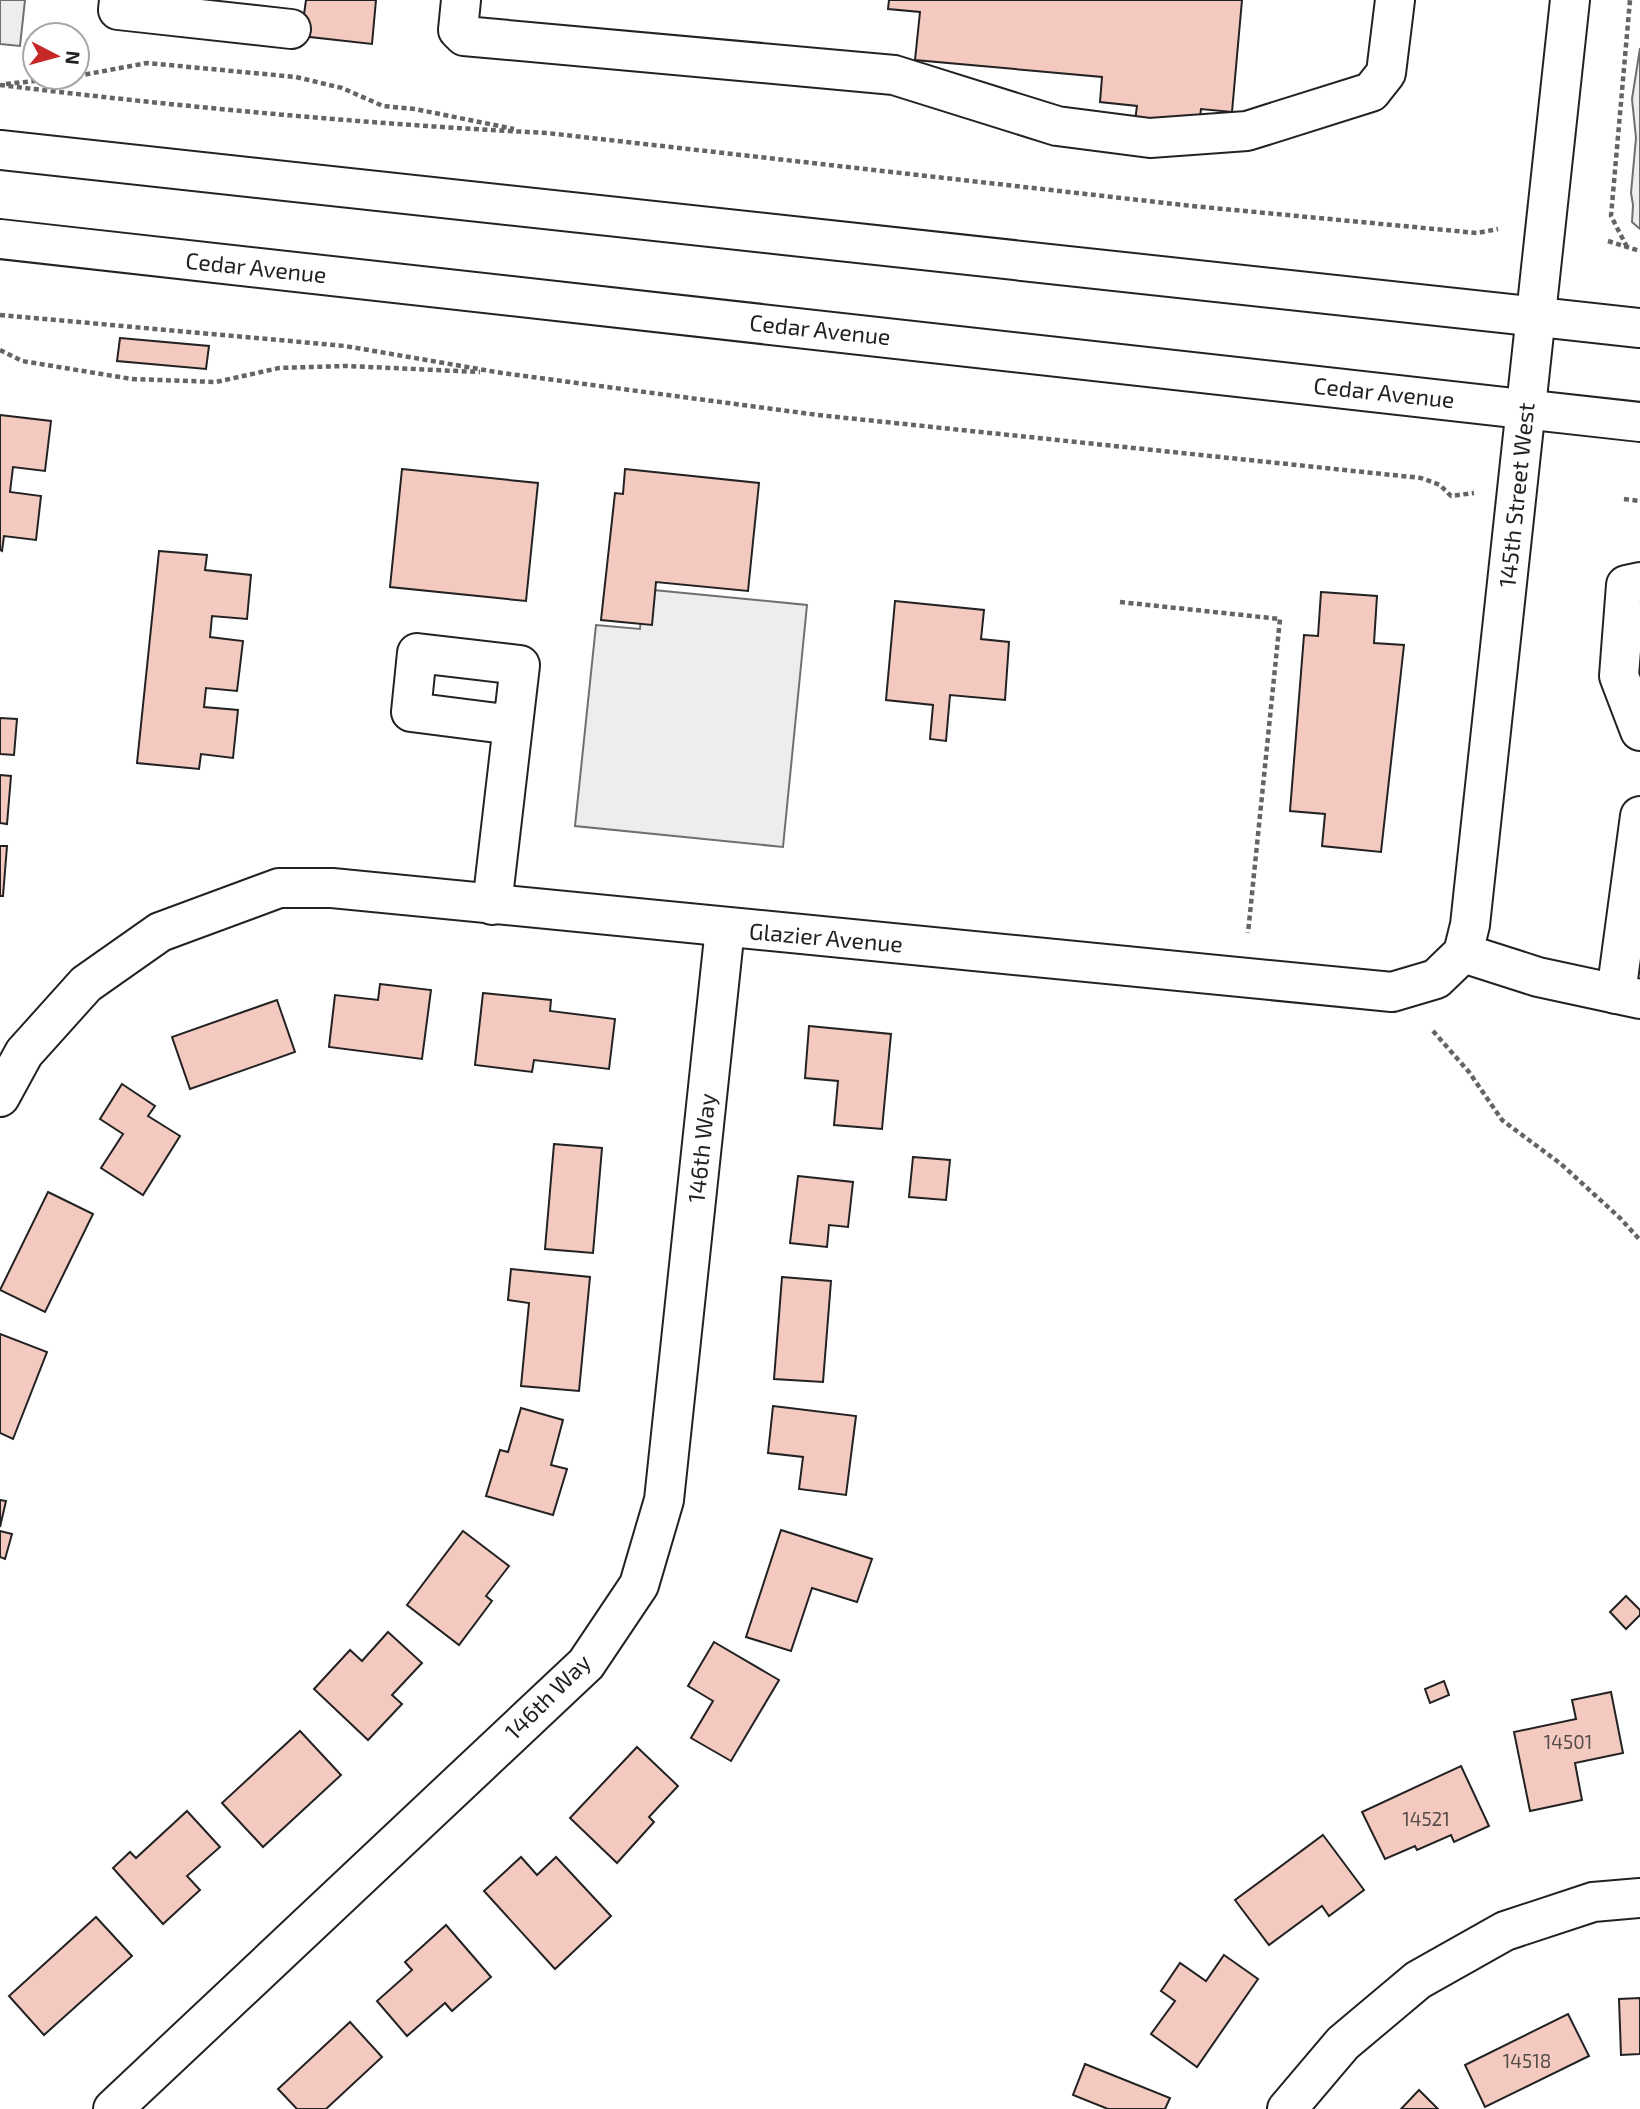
<svg xmlns="http://www.w3.org/2000/svg" width="1640" height="2109" viewBox="0 0 1640 2109" font-family="'Exo 2',sans-serif">
  <style>
    .green { fill: #eee; stroke: #6f6f6f; stroke-width: 2 }
    .parking { fill: #ededed; stroke: #6f6f6f; stroke-width: 2 }
    .building { fill: #f3c9c0; stroke: #222; stroke-width: 2 }
    .lines { fill: none; stroke-linecap: round; stroke-linejoin: round }
    .minor-casing { stroke: #222; stroke-width: 42 }
    .highway-casing { stroke: #222; stroke-width: 42 }
    .path { stroke: #646464; stroke-width: 4.5; stroke-dasharray: 5 3.5; stroke-linecap: butt }
    .minor { stroke: #fff; stroke-width: 38 }
    .highway { stroke: #fff; stroke-width: 38 }
    .labels { text-anchor: middle; stroke-width: 5; stroke-linejoin: round; paint-order: stroke }
    .number-label { font-size: 19px; fill: #564c4a }
    .street-label { font-size: 23px; fill: #222; stroke: #fff }
  </style>
  <rect width="100%" height="100%" fill="#fff"/>
  <path class="green" d="M1640,48V229L1632,222L1633,205L1631,193L1636,138L1632,99Z"/>
  <g class="parking">
    <path d="M0,0H25L20,46L0,44Z"/>
    <path d="M643,589L807,605L783,847L575,826L596,625L640,629Z"/>
  </g>
  <g class="building">
    <path d="M306,0H376L372,44L301,36Z"/>
    <path d="M889,0H1242L1232,112L1201,109L1199,126L1135,121L1137,106L1100,102L1102,77L915,60L920,12L888,9Z"/>
    <path d="M120,338L209,346L206,369L117,361Z"/>
    <path d="M0,415L51,421L45,471L13,467L10,492L41,496L36,540L4,536L2,551L0,550Z"/>
    <path d="M402,469L538,483L526,601L390,587Z"/>
    <path d="M625,469L759,483L748,591L656,582L652,625L601,620L615,493L623,494Z"/>
    <path d="M159,551L207,555L205,570L251,575L247,619L212,616L210,637L243,641L237,691L206,688L204,707L238,710L233,758L201,754L199,769L137,763Z"/>
    <path d="M1321,592L1377,596L1374,643L1404,645L1381,852L1322,846L1325,814L1290,811L1304,635L1318,636Z"/>
    <path d="M895,601L984,610L981,639L1009,642L1005,700L950,695L946,741L930,739L933,705L886,700Z"/>
    <path d="M0,718L17,719L14,755L0,754Z"/>
    <path d="M0,775L11,776L7,824L0,823Z"/>
    <path d="M0,846H7L3,896H0Z"/>
    <path d="M380,984L431,990L422,1059L329,1047L335,995L378,1000Z"/>
    <path d="M483,993L551,1000L550,1011L615,1019L609,1069L534,1060L532,1072L475,1065Z"/>
    <path d="M277,1000L295,1052L190,1089L172,1037Z"/>
    <path d="M809,1026L891,1034L882,1129L834,1125L838,1081L805,1078Z"/>
    <path d="M122,1084L155,1106L148,1116L180,1136L143,1195L101,1168L123,1134L100,1119Z"/>
    <path d="M554,1144L602,1148L593,1253L545,1249Z"/>
    <path d="M913,1157L950,1160L946,1200L909,1197Z"/>
    <path d="M798,1176L853,1182L848,1227L829,1225L827,1247L790,1243Z"/>
    <path d="M48,1192L93,1214L45,1312L0,1290Z"/>
    <path d="M511,1269L590,1277L579,1391L521,1386L529,1303L508,1300Z"/>
    <path d="M782,1277L831,1281L823,1382L774,1379Z"/>
    <path d="M0,1334L47,1352L13,1439L0,1433Z"/>
    <path d="M773,1406L856,1416L846,1495L799,1489L803,1457L768,1453Z"/>
    <path d="M521,1408L563,1420L551,1465L567,1469L553,1515L486,1496L500,1450L508,1452Z"/>
    <path d="M0,1500L6,1501L0,1527Z"/>
    <path d="M781,1530L872,1559L857,1602L812,1588L791,1651L746,1637Z"/>
    <path d="M0,1531L12,1534L5,1559L0,1557Z"/>
    <path d="M463,1531L509,1566L486,1596L492,1601L459,1645L407,1605Z"/>
    <path d="M1626,1596L1640,1610V1615L1626,1629L1610,1612Z"/>
    <path d="M388,1632L422,1663L392,1695L402,1704L368,1740L314,1689L350,1650L362,1661Z"/>
    <path d="M714,1642L779,1680L731,1761L691,1738L713,1701L688,1686Z"/>
    <path d="M1444,1681L1449,1695L1430,1703L1425,1689Z"/>
    <path d="M1611,1692L1623,1753L1575,1763L1582,1800L1530,1811L1514,1732L1576,1719L1572,1700Z"/>
    <path d="M300,1731L341,1775L263,1847L222,1803Z"/>
    <path d="M637,1747L678,1786L649,1817L654,1822L617,1863L570,1818Z"/>
    <path d="M1461,1766L1489,1826L1454,1842L1451,1835L1417,1850L1415,1846L1385,1859L1362,1812Z"/>
    <path d="M187,1811L220,1847L187,1876L200,1890L163,1924L113,1868L130,1852L136,1858Z"/>
    <path d="M1323,1835L1364,1890L1329,1916L1322,1906L1269,1945L1235,1900Z"/>
    <path d="M521,1857L537,1875L556,1857L611,1916L555,1969L484,1891Z"/>
    <path d="M96,1917L132,1956L44,2035L9,1996Z"/>
    <path d="M446,1925L491,1977L452,2011L445,2003L407,2036L377,2001L412,1970L405,1962Z"/>
    <path d="M1224,1955L1258,1979L1197,2067L1151,2034L1175,2001L1161,1991L1180,1963L1206,1981Z"/>
    <path d="M1640,1998V2054L1621,2055L1619,1999Z"/>
    <path d="M1568,2014L1589,2056L1485,2107L1465,2065Z"/>
    <path d="M350,2022L382,2057L326,2109H297L278,2089Z"/>
    <path d="M1085,2064L1170,2098L1165,2109H1108L1073,2095Z"/>
    <path d="M1419,2090L1438,2109H1401Z"/>
  </g>
  <g class="lines">
    <defs>
      <g id="minor">
        <path d="M119,0L118,10L291,29"/>
        <path d="M461,0L458,30L464,36L894,75L1057,126L1150,138L1247,131L1371,92L1386,73L1395,0"/>
        <path d="M1640,582L1626,585L1619,676L1640,731"/>
        <path d="M492,905L520,665L417,653L411,712L513,725"/>
        <path d="M1463,953L1538,977L1640,999"/>
        <path d="M1616,994L1640,816"/>
        <path d="M0,1097L24,1053L86,984L160,932L279,888H332L1392,992L1436,979L1463,953L1470,925L1570,0"/>
        <path d="M113,2109L586,1664L639,1585L664,1500L725,928"/>
        <path d="M1287,2109L1343,2043L1418,1980L1505,1931L1593,1902L1640,1898"/>
      </g>
      <g id="highway">
        <path d="M0,150L1640,328"/>
        <path d="M0,239L1640,422"/>
      </g>
    </defs>
    <use href="#minor" class="minor-casing"/>
    <use href="#highway" class="highway-casing"/>
    <g class="path">
      <path d="M77,76L147,63L296,77L342,88L383,106L415,109L514,129"/>
      <path d="M6,84L71,77"/>
      <path d="M0,85C182,107 364,124 547,133L1192,206L1477,233L1498,229"/>
      <path d="M1608,241L1640,251"/>
      <path d="M1627,247L1611,216L1630,0"/>
      <path d="M0,315L345,346L502,373L818,415L1421,478L1440,485L1451,496L1474,493"/>
      <path d="M0,350L22,361L132,379L216,382L279,368L347,366L480,372"/>
      <path d="M1624,499L1640,501"/>
      <path d="M1120,602L1280,619L1248,933"/>
      <path d="M1433,1031L1469,1072L1502,1120L1561,1164L1620,1218L1640,1240"/>
    </g>
    <use href="#minor" class="minor"/>
    <use href="#highway" class="highway"/>
  </g>
  <g class="labels">
    <g class="number-label">
      <text x="1568" y="1749">14501</text>
      <text x="1426" y="1826">14521</text>
      <text x="1527" y="2068">14518</text>
    </g>
    <g class="street-label">
      <text transform="translate(256 268) rotate(6)" y="8">Cedar Avenue</text>
      <text transform="translate(820 330) rotate(6)" y="8">Cedar Avenue</text>
      <text transform="translate(1384 393) rotate(6)" y="8">Cedar Avenue</text>
      <text transform="translate(1517 495) rotate(-84)" y="8">145th Street West</text>
      <text transform="translate(826 938) rotate(5)" y="8">Glazier Avenue</text>
      <text transform="translate(702 1148) rotate(-84)" y="8">146th Way</text>
      <text transform="translate(548 1697) rotate(-45)" y="8">146th Way</text>
    </g>
  </g>
  <g transform="translate(56 56) rotate(96)"><circle r="33" fill="#ffffff" stroke="#a7a7a7" stroke-width="2"/>
  <path d="M0-5L12 26L0 18L-12 26Z" fill="#c62828"/>
  <text y="-10" font-size="19" font-weight="bold" text-anchor="middle" fill="#222222">N</text>
  </g>
</svg>
